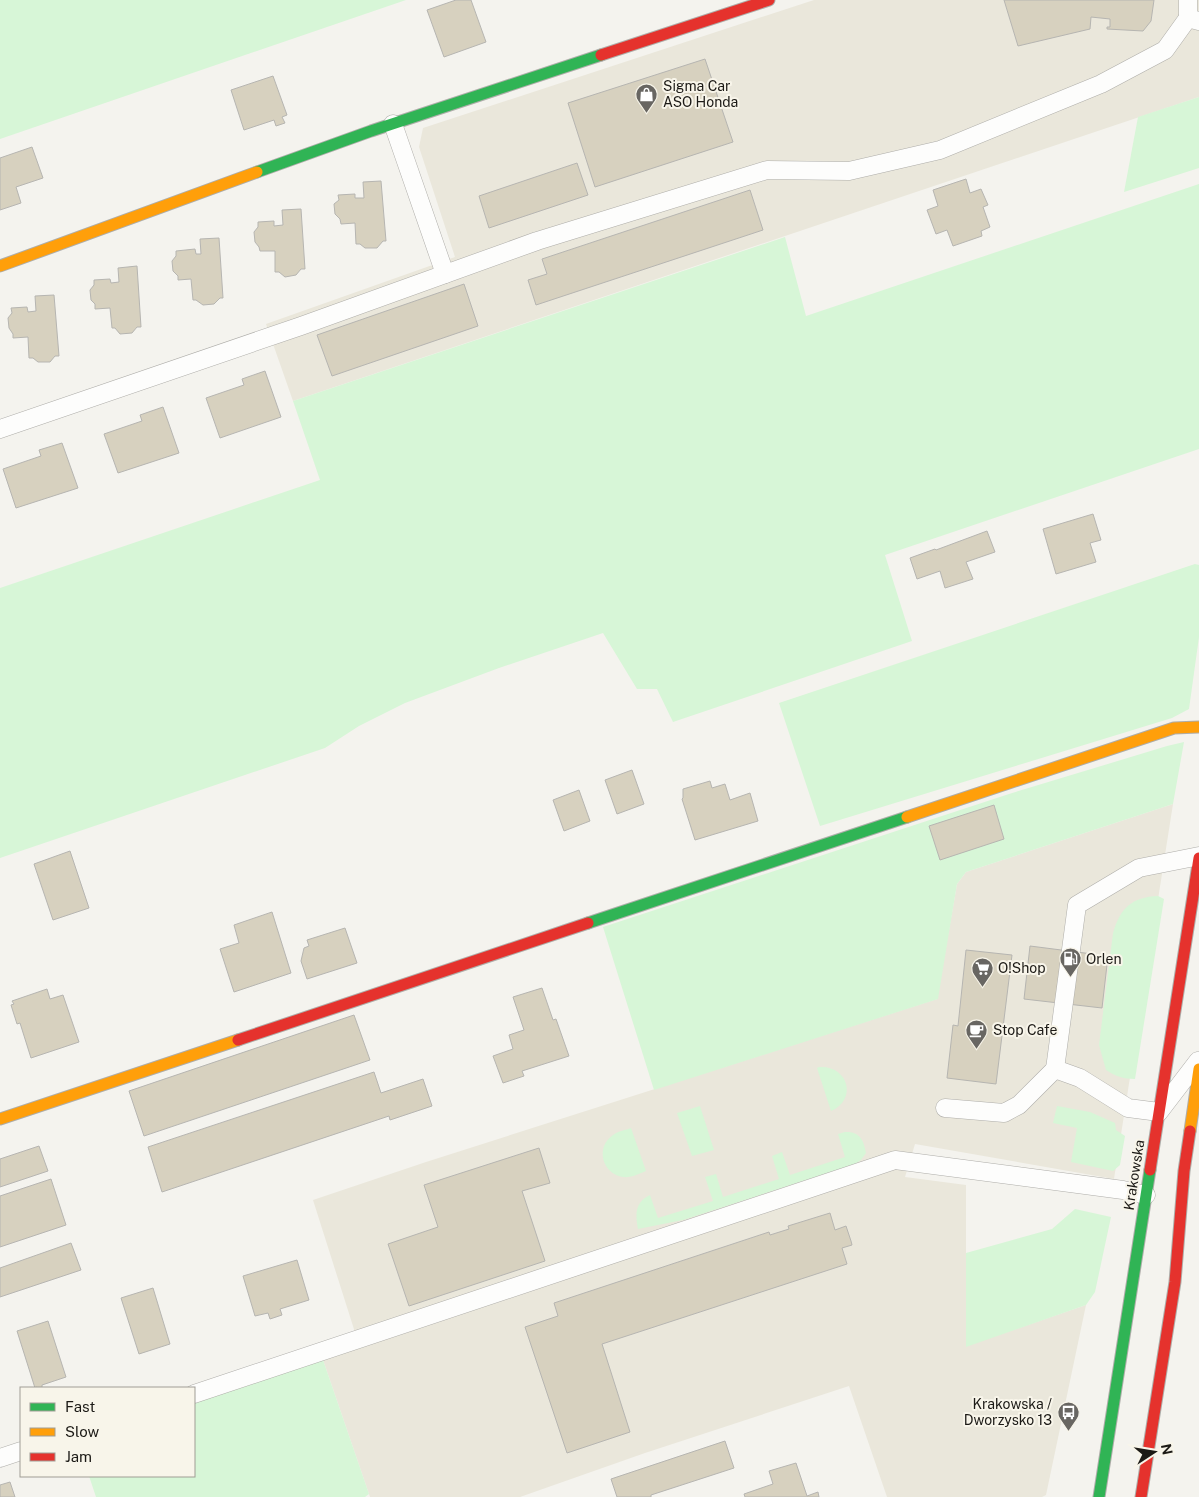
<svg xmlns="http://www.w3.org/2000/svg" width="1199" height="1497" viewBox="0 0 1199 1497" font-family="'Public Sans',sans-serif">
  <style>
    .built { fill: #eae7db }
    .green { fill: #d7f6d7 }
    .building { fill: #d7d1bf; stroke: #b6b5b1 }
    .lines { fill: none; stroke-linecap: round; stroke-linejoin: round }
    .lane-casing { stroke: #aeada9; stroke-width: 19 }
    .fast-casing { stroke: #aeada9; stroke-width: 13 }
    .slow-casing { stroke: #aeada9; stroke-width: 13 }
    .jam-casing { stroke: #aeada9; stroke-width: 13 }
    .lane { stroke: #fdfdfc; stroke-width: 18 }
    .fast { stroke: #30b455; stroke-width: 11 }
    .slow { stroke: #ff9f0a; stroke-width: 11 }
    .jam { stroke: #e5322d; stroke-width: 11 }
    .labels { text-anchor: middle; stroke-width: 4; stroke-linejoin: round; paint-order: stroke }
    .poi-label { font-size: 14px; fill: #1c1a16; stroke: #f8f5ea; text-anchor: start }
    .street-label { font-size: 14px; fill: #1c1a16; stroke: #f8f5ea }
  </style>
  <rect width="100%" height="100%" fill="#f4f3ee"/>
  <g class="built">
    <path d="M814,0H1199V97L293,401L266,324L455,257L419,147L423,128Z"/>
    <path d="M1173,804L1114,1179L915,1144L905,1177L966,1185V1346L1086,1305L1046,1495L1042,1497H887L849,1386L645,1453L520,1497H370L322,1357L359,1345L313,1200L426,1162L937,999L957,884L966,872Z"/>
  </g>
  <g class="green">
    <path d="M0,0H406L0,139Z"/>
    <path d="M1199,97V168L1124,192L1138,117Z"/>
    <path d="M1199,184V449L885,555L912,641L673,722L657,689H637L603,633L499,668L405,703L359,726L325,748L0,858V588L320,480L293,401L785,237L806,316Z"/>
    <path d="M1195,564L1199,565V637L1189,709L1172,718L820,826L779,703Z"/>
    <path d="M1184,742L1173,804L966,872L957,884L938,999L654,1090L603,927L1009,794L1167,746Z"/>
    <path d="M1158,896L1164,899L1135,1079C1123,1079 1115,1076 1106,1070L1099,1045L1113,933C1120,908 1132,897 1158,896Z"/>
    <path d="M819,1067C848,1065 858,1099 831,1111L817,1068Z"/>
    <path d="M700,1106L714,1150L692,1156L677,1113Z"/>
    <path d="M1057,1106L1090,1112L1115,1123L1116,1130L1125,1136L1120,1165L1113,1171L1071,1162L1077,1128L1053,1123Z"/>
    <path d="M631,1128L646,1171C639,1174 631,1178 623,1177C602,1174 595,1147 613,1135C618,1131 626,1130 631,1128Z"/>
    <path d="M845,1132C860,1131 864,1141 866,1153L861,1160L855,1164L683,1220L638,1229C635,1214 635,1202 650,1195L658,1218L713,1201L705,1177L716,1174L723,1197L779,1179L772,1156L782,1152L790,1175L845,1157L838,1134Z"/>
    <path d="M1075,1209L1111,1217L1095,1292L1086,1305L966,1347V1253L1052,1229Z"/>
    <path d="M322,1357L369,1494L365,1497H96L89,1476H194V1400Z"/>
  </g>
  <g class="building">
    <path d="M456,0H471L486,42L444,57L427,10Z"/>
    <path d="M1004,0H1154L1151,21L1143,31L1107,29V27H1110V19L1091,17L1090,29L1018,46Z"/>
    <path d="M705,59L733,142L595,187L568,103Z"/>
    <path d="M273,76L287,115L282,117L285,123L276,126L274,120L244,130L231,90Z"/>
    <path d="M32,147L43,178L16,187L21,203L0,210V158Z"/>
    <path d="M577,163L588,195L489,228L479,196Z"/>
    <path d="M966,179L970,193L981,189L988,205L983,207L990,227L981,231L982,236L953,246L947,230L936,234L927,210L938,206L933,190Z"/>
    <path d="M381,181L386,241H383L377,248H365L360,244H356L355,223L341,224L340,219L335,214L334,204L339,200L338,195L355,194V198H364L363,182Z"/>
    <path d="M750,190L763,230L536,305L528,280L547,274L542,259Z"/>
    <path d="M301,209L305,269H301L296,275L285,277L279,272H275V251H260L259,247L255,242L254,232L258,227V222L274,221V226L283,225L282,210Z"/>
    <path d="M219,238L223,298H220L214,304L203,305L196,300H193L191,279L178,280V276L173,271L172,261L176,256V251L195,249L196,254H201L200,239Z"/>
    <path d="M137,266L141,327H137L132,333L120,334L115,328H112L110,308L95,309V304L91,300L90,290L94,285V280L110,279L111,283L119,282L118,268Z"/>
    <path d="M464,284L478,326L332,376L317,335Z"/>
    <path d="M54,295L59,356H55L50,362H38L33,358H29L28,337L13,338V334L9,328L8,318L12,313L11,308L27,307L28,312L36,311L35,296Z"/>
    <path d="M265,371L281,417L220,438L206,398L244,385L242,379Z"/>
    <path d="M163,407L179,453L118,473L104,434L142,421L140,415Z"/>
    <path d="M62,443L78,488L16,508L3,469L41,456L39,450Z"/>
    <path d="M1093,514L1101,540L1090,543L1096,562L1056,574L1043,529Z"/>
    <path d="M987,531L995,552L966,562L973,579L945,588L940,571L917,579L910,558L935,549L936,550Z"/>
    <path d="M632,770L644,804L617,814L605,780Z"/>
    <path d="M710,781L712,788L725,784L730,800L750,793L758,821L695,840L682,799L683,798V789Z"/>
    <path d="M579,790L590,821L564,831L553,800Z"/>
    <path d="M994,805L1004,839L940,860L929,826Z"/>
    <path d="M70,851L89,908L53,920L34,864Z"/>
    <path d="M272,912L291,973L234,992L220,949L239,943L234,925Z"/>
    <path d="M345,928L357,963L307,979L301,961L304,948L309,946L307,940Z"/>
    <path d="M1030,946L1108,956L1102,1008L1024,999Z"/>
    <path d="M966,950L1012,955L996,1084L947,1078L953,1025L958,1026Z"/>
    <path d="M542,988L553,1020L556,1019L569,1056L522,1071L524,1076L503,1083L493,1056L513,1049L509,1035L524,1030L513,997Z"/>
    <path d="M47,989L50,999L63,995L79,1042L31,1058L20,1023L17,1024L11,1005L14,1004L12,1001Z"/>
    <path d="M354,1015L370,1060L144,1136L129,1091Z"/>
    <path d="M374,1072L381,1093L423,1079L432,1106L390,1120L389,1116L162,1192L148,1147Z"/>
    <path d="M39,1146L48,1171L0,1187V1159Z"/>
    <path d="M539,1148L550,1183L522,1191L545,1261L409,1306L388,1244L438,1227L424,1185Z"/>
    <path d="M51,1179L66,1225L0,1247V1196Z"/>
    <path d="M830,1213L835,1230L846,1226L851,1241L852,1245L842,1248L847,1264L602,1344L630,1432L567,1453L525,1327L558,1316L554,1303L769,1232L770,1235L789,1229L788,1226Z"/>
    <path d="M71,1243L81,1270L0,1297V1268Z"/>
    <path d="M297,1260L309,1300L280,1309L282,1315L270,1319L268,1313L255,1316L243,1276Z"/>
    <path d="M153,1288L170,1344L139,1354L121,1298Z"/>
    <path d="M48,1321L66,1377L42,1385V1388H37V1387L35,1388L17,1331Z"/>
    <path d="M725,1441L734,1468L651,1495V1497H617L611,1479Z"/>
    <path d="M796,1463L807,1496L818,1492L819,1497H745L744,1494L773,1484L769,1471Z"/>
    <path d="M10,1482L15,1497H0V1485Z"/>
  </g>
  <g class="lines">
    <defs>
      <g id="lane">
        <path d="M1188,0V18L1199,21"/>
        <path d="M393,124L445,274"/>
        <path d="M0,429L301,326L537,241L767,170L849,171L940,150L1101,84L1165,50L1188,18"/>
        <path d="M1198,1061L1159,1112L1128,1108L1080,1078L1055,1069L1077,905L1139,868L1199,856"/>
        <path d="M945,1108L1004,1113L1019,1105L1055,1069"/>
        <path d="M194,1394L895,1160L1123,1190L1146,1195"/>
        <path d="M0,1458L21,1451"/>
      </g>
      <g id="fast">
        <path d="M257,172L371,131L601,55"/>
        <path d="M588,923L907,817"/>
        <path d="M1099,1497L1150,1170"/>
      </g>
      <g id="slow">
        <path d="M0,266L257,172"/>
        <path d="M907,817L1174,728L1199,727"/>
        <path d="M0,1119L238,1040"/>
        <path d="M1190,1131L1199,1069"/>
      </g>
      <g id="jam">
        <path d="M601,55L769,0"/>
        <path d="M238,1040L588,923"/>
        <path d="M1150,1170L1199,858"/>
        <path d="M1141,1497L1175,1282L1184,1171L1190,1131"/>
      </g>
    </defs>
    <use href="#lane" class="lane-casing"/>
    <use href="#fast" class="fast-casing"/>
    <use href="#slow" class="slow-casing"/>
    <use href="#jam" class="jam-casing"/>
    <use href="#lane" class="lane"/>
    <use href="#fast" class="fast"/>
    <use href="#slow" class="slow"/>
    <use href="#jam" class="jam"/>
  </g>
  <defs>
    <symbol id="shop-pin" viewBox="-11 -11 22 30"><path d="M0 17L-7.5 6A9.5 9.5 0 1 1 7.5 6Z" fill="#686662" stroke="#f8f5ea"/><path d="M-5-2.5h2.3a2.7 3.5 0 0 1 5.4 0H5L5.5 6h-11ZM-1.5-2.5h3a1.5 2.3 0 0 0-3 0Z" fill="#fff"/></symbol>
    <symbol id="fuel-pin" viewBox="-11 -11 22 30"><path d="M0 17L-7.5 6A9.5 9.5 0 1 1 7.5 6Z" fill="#686662" stroke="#f8f5ea"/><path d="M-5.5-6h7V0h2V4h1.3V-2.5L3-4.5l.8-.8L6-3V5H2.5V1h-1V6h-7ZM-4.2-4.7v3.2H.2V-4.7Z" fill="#fff"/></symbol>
    <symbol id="supermarket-pin" viewBox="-11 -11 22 30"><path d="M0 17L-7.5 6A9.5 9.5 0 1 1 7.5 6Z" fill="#686662" stroke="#f8f5ea"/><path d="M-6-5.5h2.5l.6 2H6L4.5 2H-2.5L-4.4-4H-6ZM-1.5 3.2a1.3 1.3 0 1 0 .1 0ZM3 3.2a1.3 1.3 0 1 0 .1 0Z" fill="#fff"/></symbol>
    <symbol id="cafe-pin" viewBox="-11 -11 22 30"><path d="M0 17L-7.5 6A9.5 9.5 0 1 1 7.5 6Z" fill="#686662" stroke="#f8f5ea"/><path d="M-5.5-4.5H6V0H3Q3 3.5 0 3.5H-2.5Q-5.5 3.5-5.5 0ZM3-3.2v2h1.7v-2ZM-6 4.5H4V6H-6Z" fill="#fff"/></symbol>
    <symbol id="bus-pin" viewBox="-11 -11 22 30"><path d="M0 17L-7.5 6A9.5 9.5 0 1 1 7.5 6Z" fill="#686662" stroke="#f8f5ea"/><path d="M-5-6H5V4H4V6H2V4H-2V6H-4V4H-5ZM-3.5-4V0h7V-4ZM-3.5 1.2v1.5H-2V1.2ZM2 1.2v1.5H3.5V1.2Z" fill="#fff"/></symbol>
  </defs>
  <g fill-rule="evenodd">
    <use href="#shop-pin" x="634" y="82" width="25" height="34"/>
    <use href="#fuel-pin" x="1058" y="946" width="25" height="34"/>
    <use href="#supermarket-pin" x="970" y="956" width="25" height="34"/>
    <use href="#cafe-pin" x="964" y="1018" width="25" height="34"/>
    <use href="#bus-pin" x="1056" y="1400" width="25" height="34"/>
  </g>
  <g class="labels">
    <g class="poi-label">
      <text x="663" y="91">Sigma Car<tspan x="663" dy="16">ASO Honda</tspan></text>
      <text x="1086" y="964">Orlen</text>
      <text x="998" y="973">O!Shop</text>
      <text x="993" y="1035">Stop Cafe</text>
      <text x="1052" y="1409" text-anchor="end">Krakowska /<tspan x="1052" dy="16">Dworzysko 13</tspan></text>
    </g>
    <g class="street-label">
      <text transform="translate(1134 1175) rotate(-81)" y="5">Krakowska</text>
    </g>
  </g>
  <rect x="20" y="1387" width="175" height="90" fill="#f8f5ea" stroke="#a09d95"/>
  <rect x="30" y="1403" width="25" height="8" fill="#30b455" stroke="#a09d95"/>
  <text x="65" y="1412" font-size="15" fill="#1c1a16">Fast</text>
  <rect x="30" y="1428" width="25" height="8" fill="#ff9f0a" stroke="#a09d95"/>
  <text x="65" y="1437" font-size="15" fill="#1c1a16">Slow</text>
  <rect x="30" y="1453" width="25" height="8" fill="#e5322d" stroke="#a09d95"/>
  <text x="65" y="1462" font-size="15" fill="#1c1a16">Jam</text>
  <g transform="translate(1154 1452) rotate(78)" stroke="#f8f5ea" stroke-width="4" paint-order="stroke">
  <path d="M0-4L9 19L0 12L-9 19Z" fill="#1c1a16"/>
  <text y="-8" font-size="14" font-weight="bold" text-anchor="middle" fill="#1c1a16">N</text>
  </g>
</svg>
